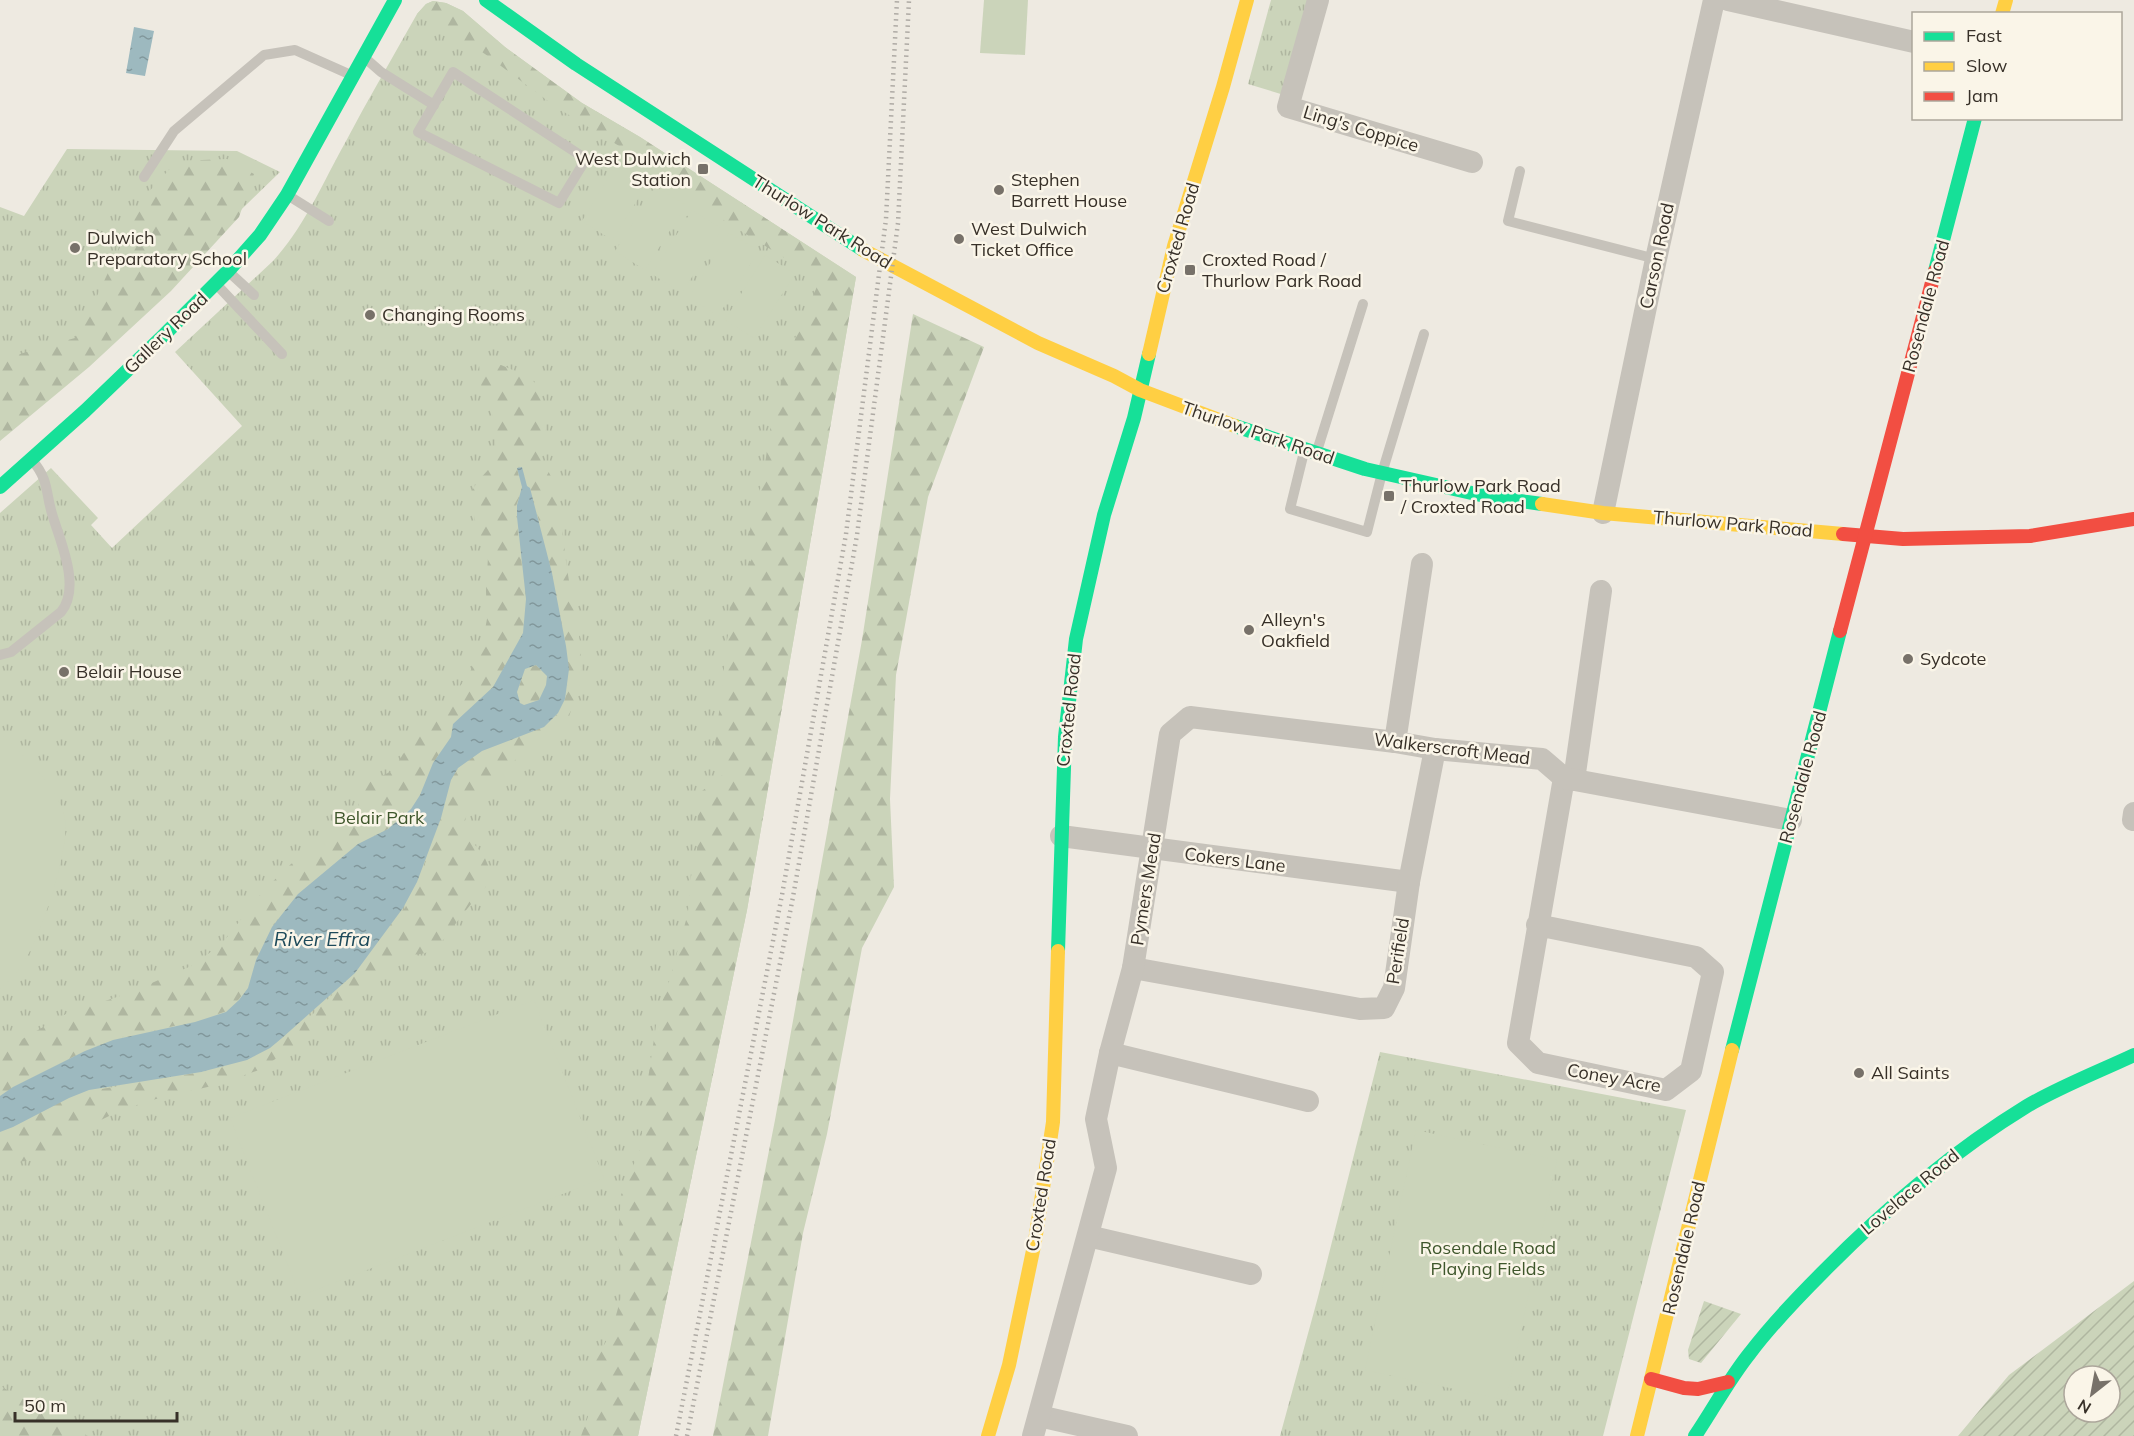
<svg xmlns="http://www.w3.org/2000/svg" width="2134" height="1436" viewBox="0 0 2134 1436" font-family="Mulish,sans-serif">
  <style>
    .grass { fill: url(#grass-tufts) }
    .forest { fill: url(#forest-firs) }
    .garden { fill: url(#garden-furrows); fill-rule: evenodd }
    .pitch { fill: #cbd4ba }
    .water { fill: url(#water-ripples); fill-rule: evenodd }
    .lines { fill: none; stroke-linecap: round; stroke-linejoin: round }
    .lane { stroke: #c6c2ba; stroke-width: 10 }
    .street { stroke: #c6c2ba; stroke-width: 22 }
    .fast { stroke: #16e098; stroke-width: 14 }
    .slow { stroke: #ffcf43; stroke-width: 14 }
    .jam { stroke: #f24e42; stroke-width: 14 }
    .rail { stroke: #aeaaa4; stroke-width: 4.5; stroke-dasharray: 1.5 4.5; stroke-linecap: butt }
    .poi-dot { fill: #777169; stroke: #faf5e8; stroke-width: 2 }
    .labels { text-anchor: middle; stroke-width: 5; stroke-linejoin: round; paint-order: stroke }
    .street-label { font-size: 18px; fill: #373028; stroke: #faf5e8 }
    .poi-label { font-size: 18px; fill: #373028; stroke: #faf5e8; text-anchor: start }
    .park-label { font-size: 18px; fill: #3e562b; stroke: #faf5e8 }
    .water-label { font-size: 20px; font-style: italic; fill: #1d4a5a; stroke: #faf5e8 }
  </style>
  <defs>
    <pattern id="grass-tufts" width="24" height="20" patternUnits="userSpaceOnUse" patternTransform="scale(1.5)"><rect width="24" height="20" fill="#cbd4ba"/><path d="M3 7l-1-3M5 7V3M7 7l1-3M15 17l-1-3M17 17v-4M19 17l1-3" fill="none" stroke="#afb6a0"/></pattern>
    <pattern id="forest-firs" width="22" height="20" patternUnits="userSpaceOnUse" patternTransform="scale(1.5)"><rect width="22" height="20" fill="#cbd4ba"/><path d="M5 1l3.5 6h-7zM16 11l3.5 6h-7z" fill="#afb6a0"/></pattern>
    <pattern id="garden-furrows" width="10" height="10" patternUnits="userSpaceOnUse" patternTransform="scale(1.5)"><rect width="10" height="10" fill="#cbd4ba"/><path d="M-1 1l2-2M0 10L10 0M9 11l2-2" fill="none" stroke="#afb6a0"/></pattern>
    <pattern id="water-ripples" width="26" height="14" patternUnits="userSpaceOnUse" patternTransform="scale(1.5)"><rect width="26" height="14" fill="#9db9bf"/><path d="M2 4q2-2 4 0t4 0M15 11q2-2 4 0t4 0" fill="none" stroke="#81979b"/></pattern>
  </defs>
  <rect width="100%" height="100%" fill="#eeeae1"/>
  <g class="grass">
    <path d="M1271,0H1310L1284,95L1248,84Z"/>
    <path d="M433,1L446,3L463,11L505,47L582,103L640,137L856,277L747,910L638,1436H27L0,1421V513L51,468L98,518L91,525L112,548L242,426L175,352L273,261C305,226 322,184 345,143C368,99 393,57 417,14L426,4Z"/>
    <path d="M67,149L237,151L280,172L61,385L0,430V207L24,216Z"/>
    <path d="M1380,1052L1686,1110L1603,1436H1280L1318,1297Z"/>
  </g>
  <g class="forest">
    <path d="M433,1L446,3L463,11L505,47L582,103L640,137L856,277L747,910L638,1436H581L593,1403V1364L611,1333L624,1287L618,1241L621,1195L641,1147L644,1106L658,1012L667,989L688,913L690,881L697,850L698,806L702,791L725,773L717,756L715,743L724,674V655L729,630L730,598L753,557L749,534L763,477L771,424L785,368L799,327L820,280L675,190L645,162L556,107L485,54L428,18L417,14L426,4Z"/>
    <path d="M227,159L254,174L239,217L171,291L89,367L0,441V361L32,350L75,338L87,317L144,197L177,161Z"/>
    <path d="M913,314L984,347L928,497L896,675L890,799L894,887L862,948L827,1134L803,1233L768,1436H713L775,1120L862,640Z"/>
    <path d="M479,364L501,365L532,378C549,413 550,416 539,454L554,482L557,496C561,520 564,545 567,569C574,615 596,679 565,720C555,734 540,742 526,751C512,762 473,799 467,814C465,818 465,823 464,828L471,840L484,856L493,877C484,890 473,901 463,914C445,936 435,963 400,952L392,957L333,1020L259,1070L216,1085L152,1100L119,1111L91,1125L36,1160L15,1162L5,1160L0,1155V1132L70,1097L90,1091L201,1072L233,1065L253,1057L270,1047L292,1028L311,1016L369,958L391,922L405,908L424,867L451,780L459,767L481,751L548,721L559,713L565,699L568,687L566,645L552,574L533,497L526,485L521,467L517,468L522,490L516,506V517L526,599L523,633L494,686L453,724L451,737L433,763L421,795L412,809L384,832L366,838L320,874L298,894L272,926L260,949L249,986L239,999L227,1011L197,1021L114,1039L85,1051L35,1076L0,1096V1057L24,1038L66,1014L126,994L196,964L224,941L264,890L291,864L327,840L337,837L359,809L357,788L392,771L417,733L451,700L471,670L482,645L487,619L486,591L488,557L476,525L470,495L477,482L488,470L496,444L491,406L482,394Z"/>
    <path d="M536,665L547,676L546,685L539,700L524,705L520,703L517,692L525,669Z"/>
    <path d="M0,1386L2,1387L88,1436H0Z"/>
  </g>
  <g class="garden">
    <path d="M2134,1281V1436H1958L2009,1375ZM2074,1376H2110V1412H2074Z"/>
    <path d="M1704,1301L1741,1314L1701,1363L1689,1359L1688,1350Z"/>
  </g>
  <g class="pitch">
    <path d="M984,0H1028L1025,55L980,53Z"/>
    <path d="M627,147L659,166L612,240L582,221Z"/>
    <path d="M656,187L686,205L645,270L615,251Z"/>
    <path d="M692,210L722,229L682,293L652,274Z"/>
    <path d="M729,233L759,251L718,316L689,297Z"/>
    <path d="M765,255L795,274L754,338L725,320Z"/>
    <path d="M0,733C21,754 62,790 65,820C69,851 44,925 29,953C22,967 11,979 0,989Z"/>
    <path d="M534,1000L604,1178L300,1296L230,1118Z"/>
    <path d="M1416,1130L1557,1160L1506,1400L1365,1370Z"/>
  </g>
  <g class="water">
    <path d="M134,27L154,31L145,76L126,73Z"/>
    <path d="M522,467L527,486L530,488L552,573L566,646L569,669L565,699L558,713L544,727L482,751L458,768L451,780L441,818L417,882L403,908L355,973L282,1038L270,1048L247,1060L201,1072L89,1090L69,1098L13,1127L0,1132V1096L13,1087L85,1051L113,1040L195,1022L226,1012L239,1000L248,988L256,960L272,927L298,894L358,844L388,829L411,809L420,795L433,763L451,737L453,724L493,687L523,633L526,599L517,517V505L522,487L517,468ZM536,665L547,676L546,685L539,700L524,705L520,703L517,692L525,669Z"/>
  </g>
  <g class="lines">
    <g class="lane">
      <path d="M365,58L381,72L434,105"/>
      <path d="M453,72L586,159L559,203L418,132Z"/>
      <path d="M1520,171L1508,221L1656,259"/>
      <path d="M144,177L174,131L264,55L295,50L351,75"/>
      <path d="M289,196L329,221"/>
      <path d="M230,273L254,295"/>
      <path d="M218,286L282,354"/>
      <path d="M1317,451L1363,304"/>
      <path d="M1304,452L1290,509L1367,532L1382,473L1424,334"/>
      <path d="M0,655L11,652L61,612C81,588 61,543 53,517C45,493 50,481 32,460"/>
    </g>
    <g class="street">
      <path d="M1318,0L1288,107L1472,162"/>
      <path d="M1728,0L1914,42"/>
      <path d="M1603,513L1656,259L1714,0"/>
      <path d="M1395,742L1422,564"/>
      <path d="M1574,780L1601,591"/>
      <path d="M2133,820L2134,813"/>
      <path d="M1061,836L1409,882"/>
      <path d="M1537,925L1696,957L1713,972L1691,1071L1666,1090L1538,1063L1518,1043L1564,778"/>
      <path d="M1133,968L1360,1009L1384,1008L1394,988L1409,882L1435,749"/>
      <path d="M1110,1053L1308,1101"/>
      <path d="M1088,1236L1251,1274"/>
      <path d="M1039,1416L1127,1436"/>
      <path d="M1033,1436L1106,1168L1096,1119L1110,1053L1133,968L1170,734L1190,717L1395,742L1435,749L1542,759L1564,778L1791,820"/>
    </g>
    <g class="fast">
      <path d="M486,0L576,64L863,250"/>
      <path d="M1935,271L1975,118"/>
      <path d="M1235,426L1365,469L1485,496L1542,504"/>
      <path d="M0,487L85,411L163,336L228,271L260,235L287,195L395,0"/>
      <path d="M1058,951L1065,737L1076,639L1104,515L1134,418L1149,354"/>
      <path d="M1732,1050L1840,631"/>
      <path d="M1695,1436C1714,1408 1729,1379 1750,1353C1772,1324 1798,1297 1823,1272C1885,1209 1952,1152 2027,1106C2059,1087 2100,1071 2134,1055"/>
    </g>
    <g class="slow">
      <path d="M2002,14L2006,0"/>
      <path d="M863,250L1038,343L1114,376L1140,390L1235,426"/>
      <path d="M1149,354L1174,246L1223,87L1247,0"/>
      <path d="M1542,504L1603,513L1843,534"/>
      <path d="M988,1436L1009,1365L1035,1241L1053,1122L1058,951"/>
      <path d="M1637,1436L1732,1050"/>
    </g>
    <g class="jam">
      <path d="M1843,534L1903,539L2030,536L2134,519"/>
      <path d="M1840,631L1935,271"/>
      <path d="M1651,1379L1684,1388L1698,1389L1728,1382"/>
    </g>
    <g class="rail">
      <path d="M676,1436L782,895L846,534L886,219L897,0"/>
      <path d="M687,1436L793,897L857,535L898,223L909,0"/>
    </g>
  </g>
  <g class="poi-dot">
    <rect x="697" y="163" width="12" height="12" rx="3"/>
    <circle cx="999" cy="190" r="6"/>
    <circle cx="959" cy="239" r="6"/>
    <circle cx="75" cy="248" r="6"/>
    <rect x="1184" y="264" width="12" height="12" rx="3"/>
    <circle cx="370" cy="315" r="6"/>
    <rect x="1383" y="490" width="12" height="12" rx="3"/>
    <circle cx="1249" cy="630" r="6"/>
    <circle cx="1908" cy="659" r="6"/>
    <circle cx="64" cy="672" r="6"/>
    <circle cx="1859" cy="1073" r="6"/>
  </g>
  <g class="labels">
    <g class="street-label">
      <text transform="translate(1361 129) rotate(17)" y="6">Ling's Coppice</text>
      <text transform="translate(822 222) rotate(32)" y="6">Thurlow Park Road</text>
      <text transform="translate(1178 238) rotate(-74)" y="6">Croxted Road</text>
      <text transform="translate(1657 256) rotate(-78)" y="6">Carson Road</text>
      <text transform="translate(1926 306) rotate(-75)" y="6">Rosendale Road</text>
      <text transform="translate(166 333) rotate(-44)" y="6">Gallery Road</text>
      <text transform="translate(1258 433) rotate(19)" y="6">Thurlow Park Road</text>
      <text transform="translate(1733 524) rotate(5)" y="6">Thurlow Park Road</text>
      <text transform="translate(1069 710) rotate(-84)" y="6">Croxted Road</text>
      <text transform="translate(1452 749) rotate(7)" y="6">Walkerscroft Mead</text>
      <text transform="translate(1803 777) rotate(-75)" y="6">Rosendale Road</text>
      <text transform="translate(1235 860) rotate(7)" y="6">Cokers Lane</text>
      <text transform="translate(1146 889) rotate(-81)" y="6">Pymers Mead</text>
      <text transform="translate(1398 951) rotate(-81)" y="6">Perifield</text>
      <text transform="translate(1614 1078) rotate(10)" y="6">Coney Acre</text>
      <text transform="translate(1910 1192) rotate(-40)" y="6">Lovelace Road</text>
      <text transform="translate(1041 1195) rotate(-81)" y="6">Croxted Road</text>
      <text transform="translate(1684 1248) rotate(-77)" y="6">Rosendale Road</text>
    </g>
    <g class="poi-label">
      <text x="691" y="165" text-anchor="end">West Dulwich<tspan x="691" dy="21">Station</tspan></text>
      <text x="1011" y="186">Stephen<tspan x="1011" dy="21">Barrett House</tspan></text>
      <text x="971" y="235">West Dulwich<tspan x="971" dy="21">Ticket Office</tspan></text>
      <text x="87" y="244">Dulwich<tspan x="87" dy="21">Preparatory School</tspan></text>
      <text x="1202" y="266">Croxted Road /<tspan x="1202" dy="21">Thurlow Park Road</tspan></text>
      <text x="382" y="321">Changing Rooms</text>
      <text x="1401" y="492">Thurlow Park Road<tspan x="1401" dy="21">/ Croxted Road</tspan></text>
      <text x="1261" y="626">Alleyn's<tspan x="1261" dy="21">Oakfield</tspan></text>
      <text x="1920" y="665">Sydcote</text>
      <text x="76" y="678">Belair House</text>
      <text x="1871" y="1079">All Saints</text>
    </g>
    <g class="park-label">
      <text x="379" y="824">Belair Park</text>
      <text x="1488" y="1254">Rosendale Road<tspan x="1488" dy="21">Playing Fields</tspan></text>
    </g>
    <g class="water-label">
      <text x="322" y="946">River Effra</text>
    </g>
  </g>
  <rect x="1912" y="12" width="210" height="108" fill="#faf5e8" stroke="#aca69b" stroke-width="1.5"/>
  <rect x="1924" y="32" width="30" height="9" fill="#16e098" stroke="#aca69b" stroke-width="1.5"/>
  <text x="1966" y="42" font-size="18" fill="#373028">Fast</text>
  <rect x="1924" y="62" width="30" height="9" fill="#ffcf43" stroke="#aca69b" stroke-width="1.5"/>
  <text x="1966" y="72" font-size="18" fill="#373028">Slow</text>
  <rect x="1924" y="92" width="30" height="9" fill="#f24e42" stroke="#aca69b" stroke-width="1.5"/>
  <text x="1966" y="102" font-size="18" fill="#373028">Jam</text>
  <g transform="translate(2092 1394) rotate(211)"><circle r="28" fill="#faf5e8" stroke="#aca69b" stroke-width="1.5"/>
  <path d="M0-4.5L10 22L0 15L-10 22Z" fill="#777169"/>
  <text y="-9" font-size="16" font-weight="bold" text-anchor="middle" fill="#373028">N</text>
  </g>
  <path d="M15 1412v9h162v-9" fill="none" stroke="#373028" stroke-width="3"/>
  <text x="24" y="1412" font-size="18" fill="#373028" stroke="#faf5e8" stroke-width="4.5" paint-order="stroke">50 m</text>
</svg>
